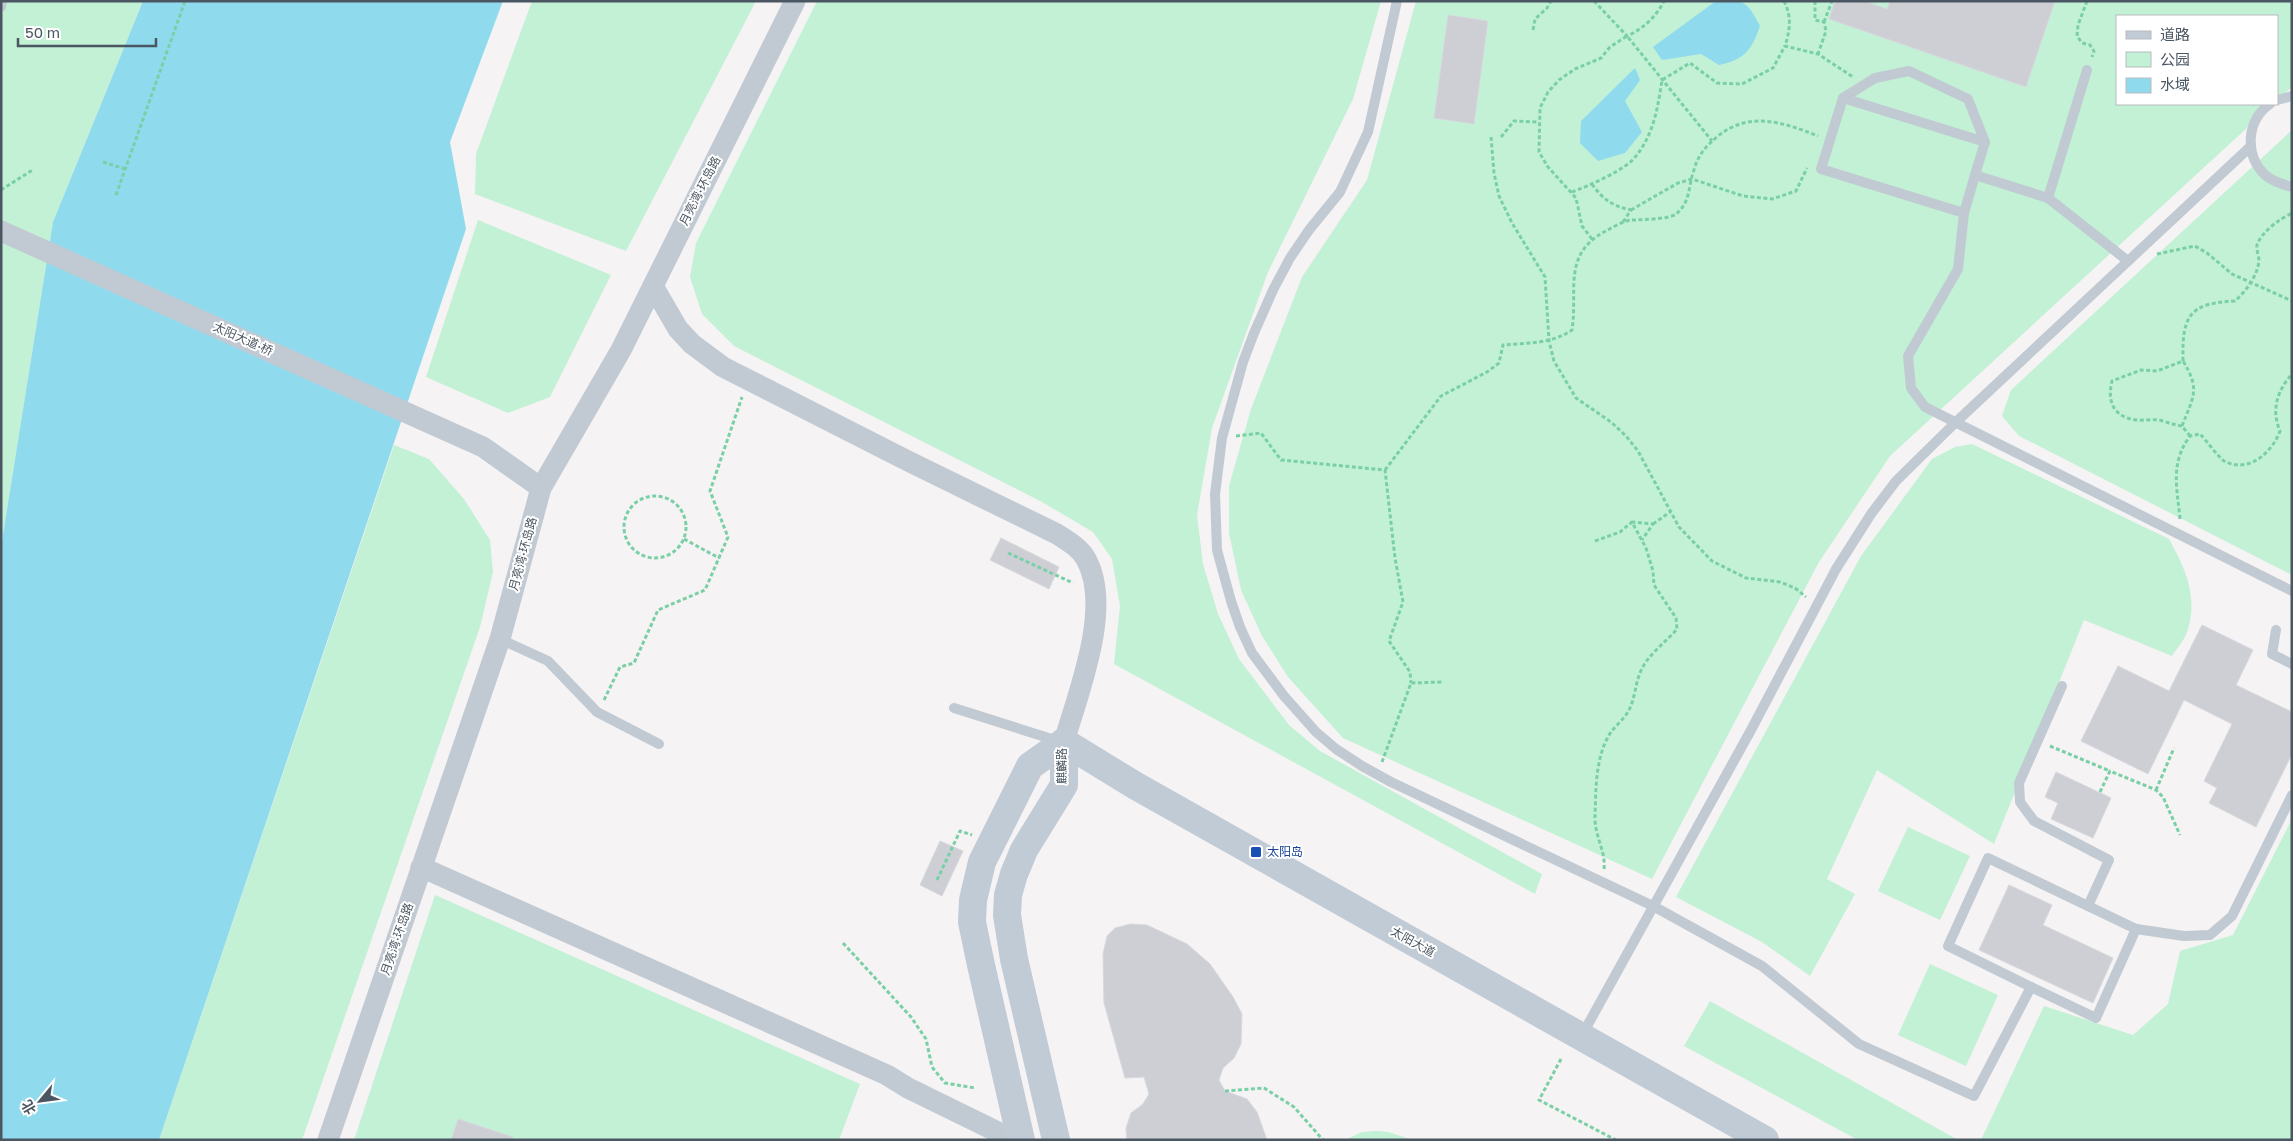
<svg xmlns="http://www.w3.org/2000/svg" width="2293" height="1141" viewBox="0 0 2293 1141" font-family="'Golos Text','Noto Sans SC',sans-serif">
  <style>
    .green { fill: #c3f1d5 }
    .water { fill: #90daee }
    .building { fill: #cdcfd5; stroke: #d7d9de }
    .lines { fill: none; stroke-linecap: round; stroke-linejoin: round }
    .path { stroke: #7ad0a6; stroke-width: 3; stroke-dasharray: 4 2.5; stroke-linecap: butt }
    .lane { stroke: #c1cad2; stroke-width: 10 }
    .street { stroke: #c1cad2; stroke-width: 21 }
    .secondary { stroke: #c1cbd6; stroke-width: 28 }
    .transit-dot { fill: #1a4fb4; stroke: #fff; stroke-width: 2 }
    .labels { text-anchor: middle; stroke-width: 4; stroke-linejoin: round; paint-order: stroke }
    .street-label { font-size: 12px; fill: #4a5661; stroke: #fff }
    .transit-label { font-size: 12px; fill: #164399; stroke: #fff; text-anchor: start }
  </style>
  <rect width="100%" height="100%" fill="#f5f3f3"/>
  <g class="green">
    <path d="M1,1H143L53,222L1,547Z"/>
    <path d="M532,1H756L626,251L475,194L476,154Z"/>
    <path d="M817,1H1381L1353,99L1268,272L1212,428L1197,515L1203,564L1218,614L1239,659L1289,725L1320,751L1542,874L1535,894L1114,664L1120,606L1112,559L1093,532L1042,502L734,346L702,314L690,277L696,243Z"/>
    <path d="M1416,1H2292V87L2277,100V16H2117V104H2273L1890,456L1819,562L1652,879L1343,738L1288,677L1262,636L1241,590L1229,533V486L1251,409L1302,277L1367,180Z"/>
    <path d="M2292,130V575L2019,436L2002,416L2011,390Z"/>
    <path d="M478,220L611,275L550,397L508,413L426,377Z"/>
    <path d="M1972,444L2169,539C2185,568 2198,596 2188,629C2186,638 2177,648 2172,656L2084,620L1994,844L1877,770L1827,879L1855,894L1810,976L1762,942L1676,897L1861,556L1932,459L1955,447Z"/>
    <path d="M394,445L429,459L464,499L490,540L493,572L480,627L302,1140H159Z"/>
    <path d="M2292,819V1140H1981L2044,1006L2133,1035L2168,1004L2180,951L2233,935Z"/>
    <path d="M1908,827L1970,856L1940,920L1878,891Z"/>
    <path d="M435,895L860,1084L839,1140H354Z"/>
    <path d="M1930,964L1998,995L1966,1066L1898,1035Z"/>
    <path d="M1710,1001L1958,1140H1858L1684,1046Z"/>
    <path d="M1376,1131L1388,1132L1413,1140H1345L1362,1132Z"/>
  </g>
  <g class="water">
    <path d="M143,1H503L450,142L466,229L159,1140H1V547L53,222Z"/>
    <path d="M1716,1C1746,1 1746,0 1760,26C1752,49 1745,60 1719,65L1701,54L1662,60L1653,47Z"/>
    <path d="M1635,68L1640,80L1625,101L1642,132L1625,153L1598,161L1580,143L1581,121Z"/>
  </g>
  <g class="building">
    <path d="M1835,1H1865L1887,9L1890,1H2055L2026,87L1829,19Z"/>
    <path d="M1448,15L1488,21L1474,124L1434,118Z"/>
    <path d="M1001,538L1059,567L1049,589L990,560Z"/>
    <path d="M2202,625L2253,650L2236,685L2292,712V754L2256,827L2209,803L2217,788L2204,781L2232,724L2184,700L2148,774L2081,741L2118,666L2169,691Z"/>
    <path d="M2056,772L2111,798L2093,838L2051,819L2058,803L2045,797Z"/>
    <path d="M940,841L963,851L942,896L920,885Z"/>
    <path d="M2009,885L2052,905L2043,925L2113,958L2093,1003L1979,950Z"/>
    <path d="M1130,924L1147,925L1187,944L1210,964L1233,997L1242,1014L1241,1044L1234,1058L1223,1068L1219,1080L1225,1091L1247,1099L1257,1112L1267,1140H1127L1126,1128L1131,1113L1143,1104L1149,1094L1144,1077L1125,1078L1104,1003L1103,954L1107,936L1115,928Z"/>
    <path d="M458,1119L513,1137L512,1140H451Z"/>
  </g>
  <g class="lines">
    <g class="path">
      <path d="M1594,1L1627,36C1643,29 1656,17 1664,1"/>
      <path d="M1784,1C1792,17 1790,30 1785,46L1818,54L1853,77"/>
      <path d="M1815,1V20L1824,22L1826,31L1818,54"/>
      <path d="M2087,1L2078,25L2077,36L2082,43L2090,45L2094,51L2092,57"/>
      <path d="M1824,22L1832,1"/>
      <path d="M1533,30L1535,19L1547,8L1551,1"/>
      <path d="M1491,137L1494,173L1499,196L1512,223L1545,277L1549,341L1554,361L1576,398L1611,422L1626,436L1638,451L1679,527L1712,561L1746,578L1780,582L1795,588L1806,597"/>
      <path d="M1501,137L1514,121L1539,122"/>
      <path d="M103,162L125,169"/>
      <path d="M1592,184C1603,200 1613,206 1631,210L1623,222"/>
      <path d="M1,190L34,169"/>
      <path d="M1572,192C1588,186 1626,170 1636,156C1654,134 1658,106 1662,80L1690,63L1717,83L1742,84L1773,68L1785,46"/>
      <path d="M116,195L185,1"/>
      <path d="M1631,210L1678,183L1692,179L1743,196L1772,199L1796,191L1807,168"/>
      <path d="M1592,239L1582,226L1576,198L1548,167L1539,152L1540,108L1548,92L1559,80L1575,69L1601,58L1610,47L1627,36L1712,141"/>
      <path d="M2157,254L2195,246L2207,253L2232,274L2292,301"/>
      <path d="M2183,361C2182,317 2188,303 2235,301C2246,291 2257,277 2259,261C2259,256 2256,250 2257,245C2262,231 2280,219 2292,213"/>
      <path d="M2182,426C2174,425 2170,423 2163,421C2155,418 2145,421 2136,420C2113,417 2107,401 2112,381L2141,370L2157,371L2183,361C2201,390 2193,397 2182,426L2190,436"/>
      <path d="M1236,436L1261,433L1281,460L1385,470L1395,558L1403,602L1389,641L1410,672L1411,683"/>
      <path d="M1385,470L1441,396L1487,372L1499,363L1503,345C1526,343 1552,344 1572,330C1578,291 1562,255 1604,232C1612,228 1622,221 1631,220C1641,220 1670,219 1676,214C1691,202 1688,186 1694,170C1698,155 1706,146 1718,136C1749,111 1783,122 1818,136"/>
      <circle cx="655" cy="527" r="31"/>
      <path d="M2180,519C2177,487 2170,463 2190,436L2200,434C2207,441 2218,457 2224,461C2248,474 2272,453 2280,431C2271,410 2277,391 2292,374"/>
      <path d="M1653,524L1670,512"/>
      <path d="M684,539L719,558"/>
      <path d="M1595,541L1620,532L1632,522"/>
      <path d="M1008,553L1073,583"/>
      <path d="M604,700L620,667L634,663L658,610L705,590L728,537L710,491L742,397"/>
      <path d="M2050,746L2110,771"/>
      <path d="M1382,762L1411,683L1442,682"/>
      <path d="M2156,790L2174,748"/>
      <path d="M2100,792L2110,771L2156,790L2163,797L2180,835"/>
      <path d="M1604,869C1606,851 1594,835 1595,816C1596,791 1595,761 1608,737C1613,727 1624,720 1629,710C1635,699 1635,685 1640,673C1646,656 1665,643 1677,629L1676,618L1654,585L1653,571L1646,548L1632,522L1653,524L1642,540"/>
      <path d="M937,880L960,831L972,835"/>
      <path d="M843,943L911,1017L926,1039L932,1067L945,1083L975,1088"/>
      <path d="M1561,1059L1539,1100L1616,1140"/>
      <path d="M1225,1091L1264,1088L1294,1107L1323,1140"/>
    </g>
    <g class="lane">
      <path d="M1397,1L1368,132L1340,192L1309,230L1290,258L1273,290L1254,333L1243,362L1222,438L1215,494L1217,550L1231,601L1240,627L1252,653L1284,696L1316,732L1336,749L1362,766L1391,782L1653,906L1762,966L1859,1044L1974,1096L2031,987L2096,1018L2136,929L2184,936L2210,935L2232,916L2292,795"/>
      <path d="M1,7L2,1"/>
      <path d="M1843,98L1875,78L1909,71L1968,99L1985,142"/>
      <path d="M2277,100L2292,96"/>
      <path d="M2270,104C2247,120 2244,153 2264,174C2271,181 2282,184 2292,187"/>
      <path d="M1975,175L1985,142L1843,98L1821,169L1964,213L1975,175L2048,198L2128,261"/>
      <path d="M2048,198L2087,70"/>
      <path d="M1964,213L1958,269L1908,356L1911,388L1925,407L2292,591"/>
      <path d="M2276,630L2272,654L2292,664"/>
      <path d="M500,639L548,661L597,712L659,744"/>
      <path d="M2062,686L2019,783L2020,802L2034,821L2109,860L2088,906"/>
      <path d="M954,708L1058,741"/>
      <path d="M2031,987L1948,946L1988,858L2136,929"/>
      <path d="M1581,1037L1751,730L1836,569L1871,514L1896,481L1956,422L2250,147"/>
    </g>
    <g class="street">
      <path d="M1,231L483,447L541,488"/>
      <path d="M653,286L678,329L692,344L723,367L908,461L1057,534C1068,541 1080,548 1086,559C1113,607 1078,693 1064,742"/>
      <path d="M421,867L887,1075L908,1088L1014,1140"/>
      <path d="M328,1140L500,639L541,488L621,350L795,1"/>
    </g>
    <g class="secondary">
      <path d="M1064,742L1136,786L1765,1140"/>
      <path d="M1021,1140L981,965L972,922L973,900L982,862L1030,766L1064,742"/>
      <path d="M1056,1140L1014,959L1007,915L1008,895L1014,874L1024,850L1064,785V742"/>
    </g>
  </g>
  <rect class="transit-dot" x="1250" y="846" width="12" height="12" rx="2.5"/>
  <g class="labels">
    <g class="street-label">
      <text transform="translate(700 191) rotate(-63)" y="4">月亮湾·环岛路</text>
      <text transform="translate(243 339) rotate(24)" y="4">太阳大道·桥</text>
      <text transform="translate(523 554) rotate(-75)" y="4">月亮湾·环岛路</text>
      <text transform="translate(1062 766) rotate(-90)" y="4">麒麟路</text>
      <text transform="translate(397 939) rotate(-71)" y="4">月亮湾·环岛路</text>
      <text transform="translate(1413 942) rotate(29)" y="4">太阳大道</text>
    </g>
    <g class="transit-label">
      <text x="1267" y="856">太阳岛</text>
    </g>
  </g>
  <rect width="2293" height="1141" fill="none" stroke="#4a5661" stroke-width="5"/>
  <rect x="2116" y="15" width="162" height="90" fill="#ffffff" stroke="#b7bbc0"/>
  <rect x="2126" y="31" width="25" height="8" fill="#c1cbd6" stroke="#b7bbc0"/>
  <text x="2160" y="40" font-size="15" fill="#4a5661">道路</text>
  <rect x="2126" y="52" width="25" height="15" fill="#c3f1d5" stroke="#b7bbc0"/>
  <text x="2160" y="65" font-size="15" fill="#4a5661">公园</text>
  <rect x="2126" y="78" width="25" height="15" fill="#90daee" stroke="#b7bbc0"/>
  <text x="2160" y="90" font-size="15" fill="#4a5661">水域</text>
  <g transform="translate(40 1101) rotate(241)" stroke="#ffffff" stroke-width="4" paint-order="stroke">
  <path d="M0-4L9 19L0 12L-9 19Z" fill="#4a5661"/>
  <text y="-8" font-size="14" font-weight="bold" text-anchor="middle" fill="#4a5661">北</text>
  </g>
  <path d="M18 38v8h138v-8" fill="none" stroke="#4a5661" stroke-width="2.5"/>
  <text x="25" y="38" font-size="15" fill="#4a5661" stroke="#ffffff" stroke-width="4" paint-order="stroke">50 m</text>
</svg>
